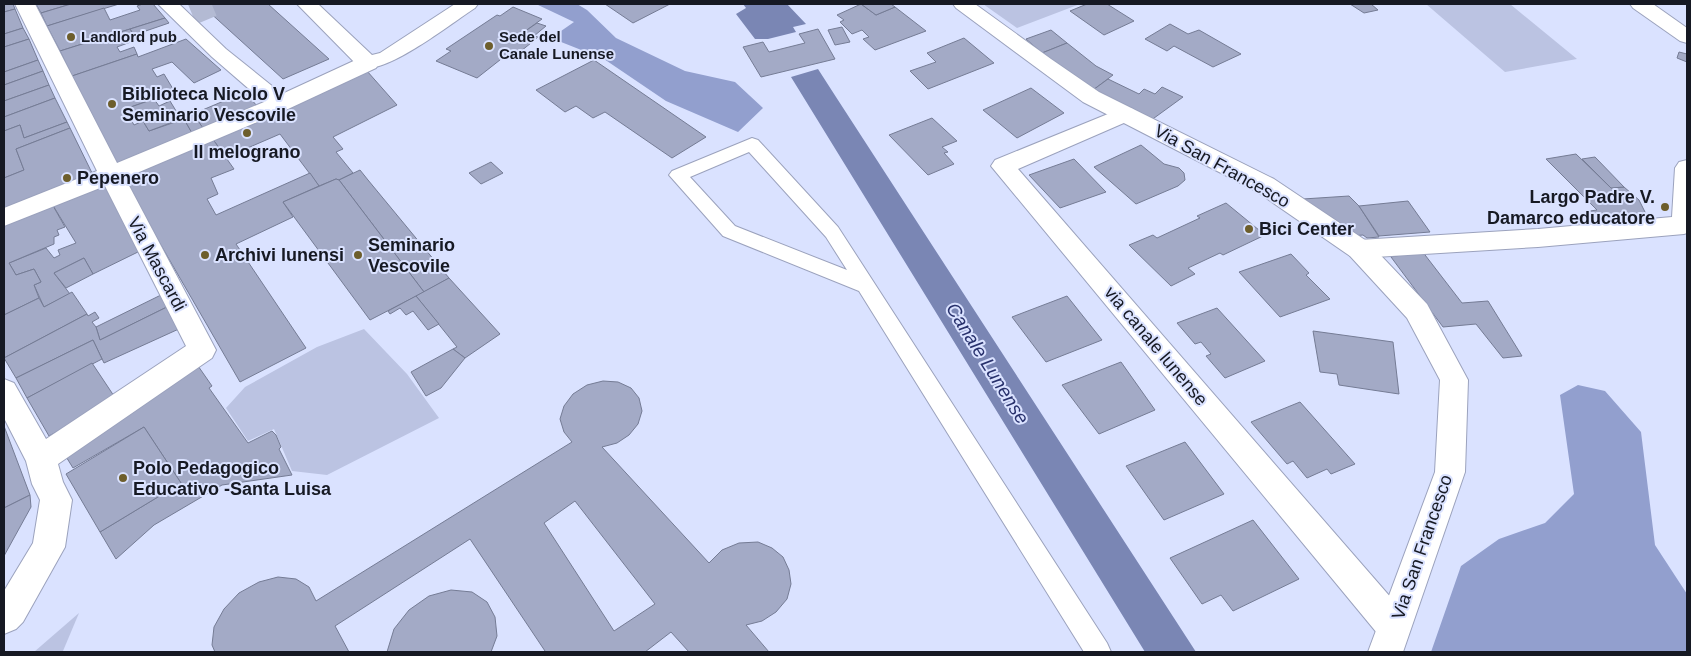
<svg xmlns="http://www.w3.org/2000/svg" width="1691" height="656" viewBox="0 0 1691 656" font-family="Arial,sans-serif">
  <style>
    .green { fill: #bbc3e2 }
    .forest { fill: #929fce }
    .water { fill: #7a86b4 }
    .building { fill: #a3aac6; stroke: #757c95; fill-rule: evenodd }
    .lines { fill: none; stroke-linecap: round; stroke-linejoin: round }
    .pedestrian-tunnel { stroke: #b3bad3; stroke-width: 22; stroke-dasharray: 22 11; stroke-linecap: butt }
    .service-casing { stroke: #9ba2bd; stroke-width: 2 }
    .pedestrian-casing { stroke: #9ba2bd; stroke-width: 2 }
    .minor-casing { stroke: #9ba2bd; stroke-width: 2 }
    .tertiary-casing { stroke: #9ba2bd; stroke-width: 2 }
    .service { fill: #fff; fill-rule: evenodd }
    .pedestrian { fill: #fff; fill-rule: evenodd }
    .minor { fill: #fff; fill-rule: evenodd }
    .tertiary { fill: #fff; fill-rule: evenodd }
    .poi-dot { fill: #6d5e2c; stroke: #dae2ff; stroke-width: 2 }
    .labels { text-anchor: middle; stroke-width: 4; stroke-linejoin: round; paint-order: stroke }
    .far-poi-label { font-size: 15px; font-weight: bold; fill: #161923; stroke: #dae2ff; text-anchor: start }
    .poi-label { font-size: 18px; font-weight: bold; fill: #161923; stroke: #dae2ff; text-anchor: start }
    .street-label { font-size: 18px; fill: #161923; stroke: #dae2ff }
    .water-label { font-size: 19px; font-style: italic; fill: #28316c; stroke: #dae2ff }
  </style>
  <rect width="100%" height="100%" fill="#dae2ff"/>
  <g class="green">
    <path d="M983,4H1080L1017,28Z"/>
    <path d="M1426,4H1510L1577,59L1505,72Z"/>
    <path d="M364,329L407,374L439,418L327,475L292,471L274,429L248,441L226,408L245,387L317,347Z"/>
    <path d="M79,613L63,651L34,652Z"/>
  </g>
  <g class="forest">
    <path d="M536,4H577L587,10L616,38L685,71L735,82L763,108L738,132L666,101L604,59L551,38L574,22Z"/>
    <path d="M1578,385L1605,391L1641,432L1655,545L1687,594V652H1431L1461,566L1499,539L1545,523L1574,494L1560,395Z"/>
  </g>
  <g class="water">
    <path d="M743,4H787L806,24L793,27L796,32L768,39H755L736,14L746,8Z"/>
    <path d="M818,69L836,97L1196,652H1145L791,77Z"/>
  </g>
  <g class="building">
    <path d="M4,4H13L15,9L4,12Z"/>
    <path d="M36,4H71L41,13Z"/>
    <path d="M71,4H119L47,26L41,13Z"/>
    <path d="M143,4H153L165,18L60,51L47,26L104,8L110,20L140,10L137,6Z"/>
    <path d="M204,4H268L329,59L283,79L207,10L210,9Z"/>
    <path d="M605,4H670L633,23Z"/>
    <path d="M861,4L876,15L895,7L926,31L875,50L863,39L869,37L862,30L852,34L840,22L844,20L837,15Z"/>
    <path d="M861,4H891L895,7L876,15Z"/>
    <path d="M1087,4H1107L1134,21L1104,35L1070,11Z"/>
    <path d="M1350,4H1371L1378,10L1364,13Z"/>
    <path d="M513,7L542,19L517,37L531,43L511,59L505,56L477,78L436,61L451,51L446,49L497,15L500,16Z"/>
    <path d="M15,9L23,28L4,34V12Z"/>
    <path d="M165,18L169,23L134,35L130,29Z"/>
    <path d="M537,23L546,26L534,36L538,37L531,43L517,37Z"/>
    <path d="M1170,24L1188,34L1199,30L1241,54L1213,67L1174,46L1167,51L1145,39Z"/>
    <path d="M842,27L850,42L835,45L828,30Z"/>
    <path d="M23,28L29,39L4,47V34Z"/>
    <path d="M130,29L136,40L117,47L120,52L134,47L137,54L72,76L60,51Z"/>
    <path d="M818,29L835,59L761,77L743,47L763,42L769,52L805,43L799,34Z"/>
    <path d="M1051,30L1067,43L1042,53L1026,39Z"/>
    <path d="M964,38L994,63L928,89L910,71L936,62L927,53Z"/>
    <path d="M29,39L38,60L4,72V47Z"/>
    <path d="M186,39L221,70L194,83L172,62L152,69L157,77L164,74L173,89L167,92L168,94L125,109L134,125L143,121L149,131L184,119L192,133L116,165L72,76L137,54L138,57Z"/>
    <path d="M1067,43L1096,66L1113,75L1093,90L1042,53Z"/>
    <path d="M1679,52L1687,54V62L1677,58Z"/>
    <path d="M38,60L43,71L4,85V72Z"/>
    <path d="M594,60L706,137L672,158L605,112L593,118L576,106L565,112L536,90Z"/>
    <path d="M43,71L49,85L4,101V85Z"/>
    <path d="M367,71L397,105L333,137L343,149L336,152L353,173L339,180L336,179L319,186L280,134L236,153L230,148L222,152L212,138Z"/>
    <path d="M1108,79L1139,94L1144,89L1155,94L1162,87L1183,97L1150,121L1093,90Z"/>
    <path d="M49,85L55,98L4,117V101Z"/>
    <path d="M1031,88L1064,113L1017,138L983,110Z"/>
    <path d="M245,92L257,106L203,128L193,114Z"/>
    <path d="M55,98L67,122L24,138L20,125L4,131V117Z"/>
    <path d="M154,99L159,106L170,101L181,119L149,131L143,121L155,116L151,113L131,121L125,109Z"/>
    <path d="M193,114L203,128L192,133L184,119Z"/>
    <path d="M932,118L957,141L942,147L948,152L944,153L954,164L928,175L889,135Z"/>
    <path d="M67,122L70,128L16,149L24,170L4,178V131L20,125L24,138Z"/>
    <path d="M70,128L93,175L4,210V178L24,170L16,149Z"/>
    <path d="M212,138L234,169L211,178L218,194L207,199L216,215L310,173L319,186L283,202L293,217L236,244L306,348L240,382L121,176Z"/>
    <path d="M1141,145L1164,164L1179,168L1184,173L1185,180L1178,186L1136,204L1094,167Z"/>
    <path d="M1576,154L1611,188L1624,187L1639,200L1646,214L1601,222L1590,211L1597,210L1546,159Z"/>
    <path d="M1595,157L1624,187L1611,188L1582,159Z"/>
    <path d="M1074,159L1106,192L1060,208L1029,175Z"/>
    <path d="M491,162L503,173L481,184L469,173Z"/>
    <path d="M360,170L368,180L449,278L424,292L339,180Z"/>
    <path d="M336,179L339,180L424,292L370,320L283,202Z"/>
    <path d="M106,182L142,250L93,274L84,258L54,273L70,294L44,307L34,285L41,282L34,269L16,275L9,263L46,248L54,258L60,255L58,250L76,243L52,204Z"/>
    <path d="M1349,196L1359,206L1379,237L1367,238L1363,235L1351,236L1303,199Z"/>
    <path d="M1408,201L1430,232L1379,236L1359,206Z"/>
    <path d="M1226,203L1265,235L1223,255L1220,253L1188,268L1195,274L1171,286L1129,245L1153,235L1157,238L1200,218L1197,216Z"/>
    <path d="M52,204L65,227L57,230L59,235L54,237V244L9,263L16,275L34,269L41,282L34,285L39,298L4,315V224Z"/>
    <path d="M1422,251L1462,303L1488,301L1522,356L1503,358L1476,324L1443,327L1391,257Z"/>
    <path d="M1291,254L1309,273L1306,275L1330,299L1280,317L1239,272Z"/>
    <path d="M84,258L93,274L66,288L54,273Z"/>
    <path d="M449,278L500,334L465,358L453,349L457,347L416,296Z"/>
    <path d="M72,292L87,314L4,358V315L39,298L44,307Z"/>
    <path d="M165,293L171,305L100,340L96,327Z"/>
    <path d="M416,296L439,324L428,330L413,311L406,315L400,308L390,314L388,311Z"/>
    <path d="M1067,296L1102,340L1046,362L1012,317Z"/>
    <path d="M171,305L181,328L104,363L93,340L16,378L4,358L87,314L88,316L95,312L99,318L92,322L96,327L100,340Z"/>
    <path d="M1217,308L1265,361L1225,378L1206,356L1211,354L1201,342L1195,344L1177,323Z"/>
    <path d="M1313,331L1393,342L1399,394L1339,385L1337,374L1320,372Z"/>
    <path d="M93,340L102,359L27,398L16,378Z"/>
    <path d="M453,349L465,358L441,388L426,396L411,372Z"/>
    <path d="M1121,362L1155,410L1099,434L1062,385Z"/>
    <path d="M92,363L116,399L49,436L27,398Z"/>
    <path d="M196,363L212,386L209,388L248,443L272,431L276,435L281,447L279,449L292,475L222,485L154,525L116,559L100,532L181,483L144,427L73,468L65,455Z"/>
    <path d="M603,381L618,382L631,388L639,398L642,411L638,424L629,435L617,443L602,447L709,563L722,550L739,543L758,542L772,548L783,557L789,570L791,584L787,599L776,612L762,621L746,625L769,652H689L671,632L645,652H542L545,651L470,539L335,626L349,652H215L212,645L214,627L224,609L239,593L259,582L278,577L296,579L309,587L316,601L572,442L564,432L560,419L564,406L573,394L587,385ZM575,501L655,604L614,631L544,523Z"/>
    <path d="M1300,402L1355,464L1331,474L1327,469L1307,478L1293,461L1287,464L1251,422Z"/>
    <path d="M4,426L30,495L4,508Z"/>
    <path d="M144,427L181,483L100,532L66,474Z"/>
    <path d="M1185,442L1224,494L1164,520L1126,466Z"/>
    <path d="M30,495L31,507L4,556V508Z"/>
    <path d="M1253,520L1299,579L1233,611L1221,595L1202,604L1170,558Z"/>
    <path d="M451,590L472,592L487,602L495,617L497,636L491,652H387L394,629L409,610L429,596Z"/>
  </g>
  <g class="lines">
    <path class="pedestrian-tunnel" d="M192,14L216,4"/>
    <defs>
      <path id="service" d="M752,138L758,140L838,227L1107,643L1111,652H1084L859,291L723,236L669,175L672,171ZM749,152L826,237L847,270L735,226L690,177Z"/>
      <path id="pedestrian" d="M15,4H35L117,163L264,102L212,57L158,4H179L226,49L282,94L360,58L368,57L376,58L379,63L376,68L288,109L125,178L216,350L212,358L58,464L63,482L72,500L65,547L23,622L16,629L4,634V591L33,543L40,500L32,484L26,461L4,418V379L14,383L46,439L186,346L105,186L4,226V208L97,171Z"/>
      <g id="minor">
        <path d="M297,4H318L372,55L380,53L455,4H478L475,8C450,24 388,74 360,68Z"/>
        <path d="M1630,4H1653L1687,28V43L1680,41L1633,8Z"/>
        <path d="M1125,107L1133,109L1136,114L1133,119L1018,169L1406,615L1411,627L1406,639L1394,644L1382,639L991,166L995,160Z"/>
        <path d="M1687,160V233L1684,234L1538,247L1359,258L1350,256L1346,249L1350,242L1359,240L1538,229L1672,217L1675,168L1679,162Z"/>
      </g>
      <path id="tertiary" d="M953,4H975L1051,59L1099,92L1274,179L1368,242L1427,304L1468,380L1465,472L1403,652H1368L1435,472L1440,380L1407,318L1350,256L1256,191L1083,102L956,8Z"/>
    </defs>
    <use href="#service" class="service-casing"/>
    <use href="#pedestrian" class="pedestrian-casing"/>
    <use href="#minor" class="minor-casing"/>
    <use href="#tertiary" class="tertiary-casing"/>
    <use href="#service" class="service"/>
    <use href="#pedestrian" class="pedestrian"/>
    <use href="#minor" class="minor"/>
    <use href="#tertiary" class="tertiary"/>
  </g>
  <g class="poi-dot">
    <circle cx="71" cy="37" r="5"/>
    <circle cx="489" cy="46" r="5"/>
    <circle cx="112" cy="104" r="5"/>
    <circle cx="247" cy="133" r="5"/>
    <circle cx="67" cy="178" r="5"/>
    <circle cx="1665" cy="207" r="5"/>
    <circle cx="1249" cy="229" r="5"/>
    <circle cx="205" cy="255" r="5"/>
    <circle cx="358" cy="255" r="5"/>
    <circle cx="123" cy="478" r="5"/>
  </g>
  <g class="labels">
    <g class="far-poi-label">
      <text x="81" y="42">Landlord pub</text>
      <text x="499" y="42">Sede del<tspan x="499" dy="17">Canale Lunense</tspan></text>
    </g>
    <g class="poi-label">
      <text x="122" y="100">Biblioteca Nicolo V<tspan x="122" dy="21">Seminario Vescovile</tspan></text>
      <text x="247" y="158" text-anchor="middle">Il melograno</text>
      <text x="77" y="184">Pepenero</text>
      <text x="1655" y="203" text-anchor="end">Largo Padre V.<tspan x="1655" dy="21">Damarco educatore</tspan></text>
      <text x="1259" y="235">Bici Center</text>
      <text x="368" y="251">Seminario<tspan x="368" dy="21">Vescovile</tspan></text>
      <text x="215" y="261">Archivi lunensi</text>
      <text x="133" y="474">Polo Pedagogico<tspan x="133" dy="21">Educativo -Santa Luisa</tspan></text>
    </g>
    <g class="street-label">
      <text transform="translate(1222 166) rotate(29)" y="6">Via San Francesco</text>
      <text transform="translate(157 264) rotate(62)" y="6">Via Mascardi</text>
      <text transform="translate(1156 346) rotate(50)" y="6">via canale lunense</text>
      <text transform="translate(1422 547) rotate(-71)" y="6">Via San Francesco</text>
    </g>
    <g class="water-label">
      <text transform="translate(988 363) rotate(58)" y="7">Canale Lunense</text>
    </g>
  </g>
  <rect width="1691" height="656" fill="none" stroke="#161923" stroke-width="10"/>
</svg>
